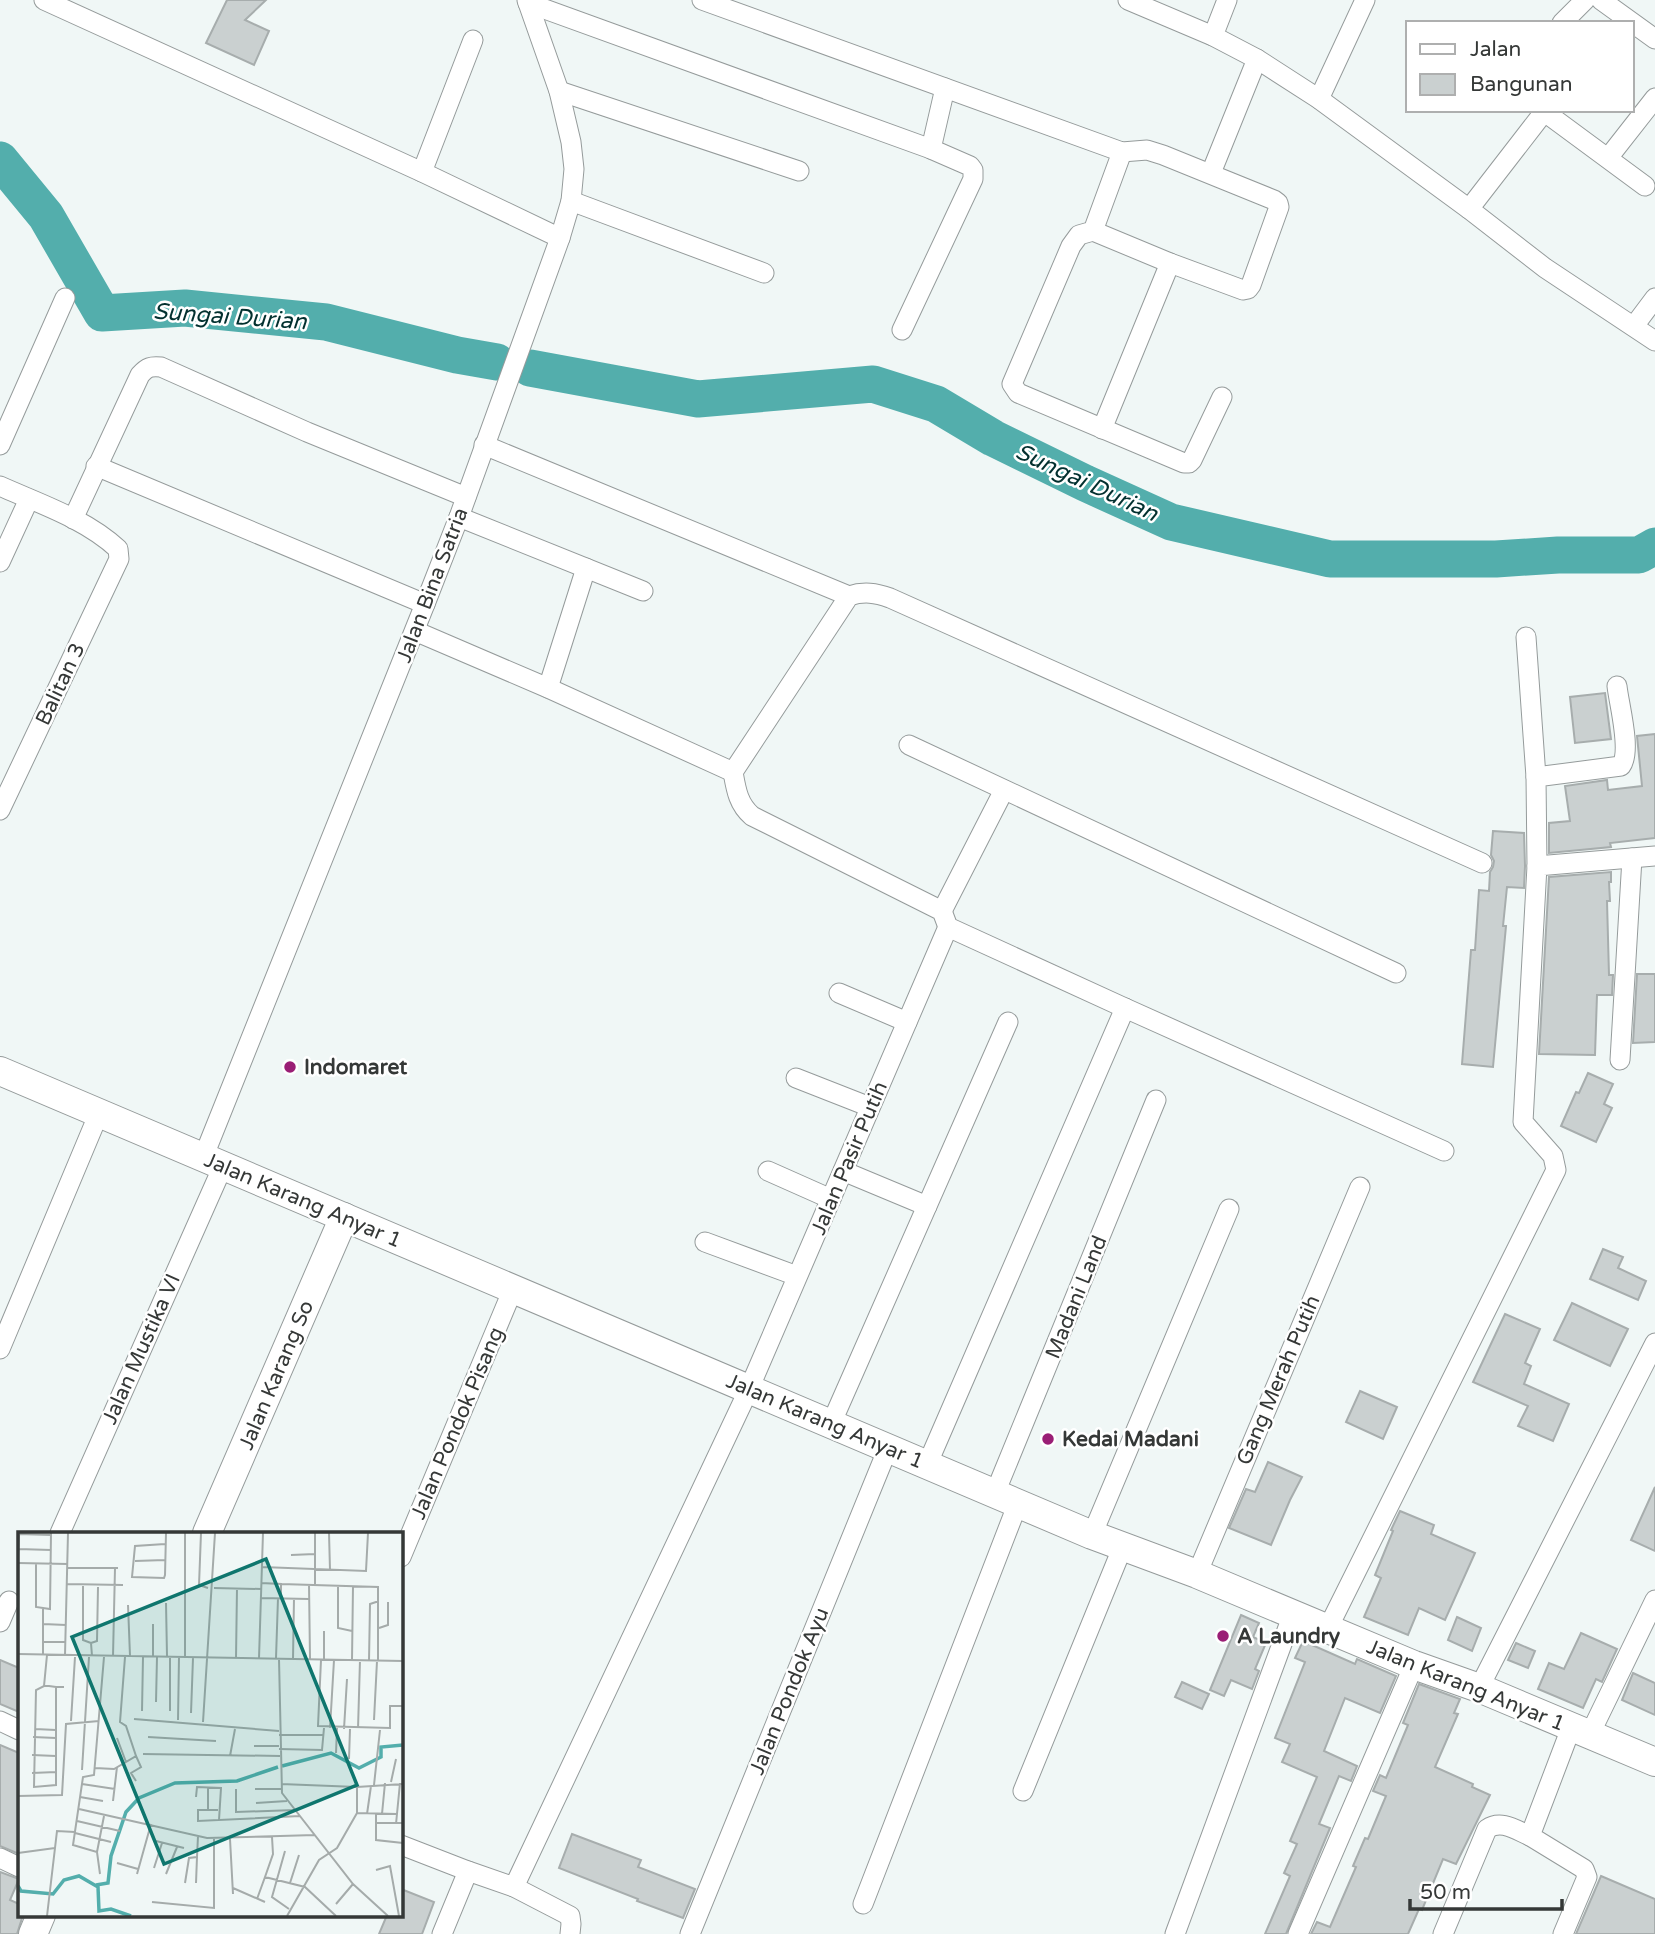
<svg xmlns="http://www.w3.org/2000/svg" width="1655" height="1934" viewBox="0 0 1655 1934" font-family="'Varela Round',sans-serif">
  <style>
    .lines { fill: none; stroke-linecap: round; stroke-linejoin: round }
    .river { stroke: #53aeac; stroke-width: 37 }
    .building { fill: #cad0d0; stroke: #a7adad; stroke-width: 2 }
    .street-casing { stroke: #959b9b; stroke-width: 21 }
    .secondary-casing { stroke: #959b9b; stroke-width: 30 }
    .street { stroke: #fff; stroke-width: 19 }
    .secondary { stroke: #fff; stroke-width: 28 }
    .poi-dot { fill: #9a1e75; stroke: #fff; stroke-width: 2.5 }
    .labels { text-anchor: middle; stroke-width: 5; stroke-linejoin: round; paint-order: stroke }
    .street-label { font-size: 21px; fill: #353837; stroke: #fff }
    .poi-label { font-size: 21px; font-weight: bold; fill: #353837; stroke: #fff; text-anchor: start }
    .water-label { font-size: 23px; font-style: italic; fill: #02302f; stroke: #fff }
    .inset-river { fill: none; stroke: #53aeac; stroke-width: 3.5 }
    .inset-road { fill: none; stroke: #a5abaa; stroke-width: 2 }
    .view { fill: #0f766e; fill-opacity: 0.15; stroke: #0f766e; stroke-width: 3.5 }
    .inset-edge { fill: none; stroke: #353837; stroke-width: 3.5 }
  </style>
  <rect width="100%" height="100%" fill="#f0f7f6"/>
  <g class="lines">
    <g class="river">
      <path d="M0,160L46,216L102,313L185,308L326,322L457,355L497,362"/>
      <path d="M530,368L698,399L873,384L936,404L993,438L1085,483L1171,522L1330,559H1496L1558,555H1639L1655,546"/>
    </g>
  </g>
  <g class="building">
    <path d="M227,0H266L245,20L269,31L254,65L206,43Z"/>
    <path d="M1605,693L1611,739L1575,743L1570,697Z"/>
    <path d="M1655,734V838L1610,843L1611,847L1549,853V823L1570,821L1565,786L1607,780L1608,790L1642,786L1637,736Z"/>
    <path d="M1493,831L1524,833L1525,866L1524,888L1507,887L1503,926H1506L1493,1067L1462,1064L1471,950H1475L1479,890L1489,891L1490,872L1493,867L1494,861L1491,855Z"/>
    <path d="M1611,872V882H1609L1610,901H1607L1609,975H1613L1612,995H1597L1595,1055L1539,1054L1549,877Z"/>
    <path d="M1637,974H1655V1042L1633,1043Z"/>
    <path d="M1588,1073L1613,1084L1604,1104L1612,1108L1596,1142L1561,1126L1576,1092L1579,1093Z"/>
    <path d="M1603,1249L1623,1257L1618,1268L1646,1281L1638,1300L1590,1279Z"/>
    <path d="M1572,1303L1628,1329L1610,1366L1554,1340Z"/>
    <path d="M1505,1314L1540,1329L1525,1363L1531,1366L1524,1384L1569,1404L1553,1441L1518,1426L1528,1406L1473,1382Z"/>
    <path d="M1360,1391L1397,1407L1383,1439L1346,1422Z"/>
    <path d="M1268,1462L1302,1477L1290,1500L1271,1545L1229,1528L1246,1489L1255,1492Z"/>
    <path d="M1655,1487V1551L1631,1540Z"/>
    <path d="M1400,1511L1434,1525L1431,1534L1475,1553L1445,1620L1419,1608L1408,1635L1364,1617L1381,1578L1375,1575L1393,1531L1391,1530Z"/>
    <path d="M1241,1615L1259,1623L1253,1637L1266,1643L1255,1669L1259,1671L1252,1689L1231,1680L1224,1696L1210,1690Z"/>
    <path d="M1457,1617L1481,1628L1472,1651L1448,1640Z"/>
    <path d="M1581,1633L1617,1649L1602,1682L1596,1679L1583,1708L1538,1689L1549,1663L1564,1669Z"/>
    <path d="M1303,1641L1355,1664L1357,1659L1396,1676L1380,1713L1345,1698L1324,1751L1357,1766L1351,1781L1339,1776L1319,1824L1330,1828L1286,1934H1265L1290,1876L1284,1873L1297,1844L1290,1841L1317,1777L1282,1762L1290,1744L1275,1738L1305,1662L1295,1658Z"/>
    <path d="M1516,1643L1535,1651L1528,1668L1508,1660Z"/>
    <path d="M0,1660L19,1668V1712L0,1704Z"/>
    <path d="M1633,1673L1655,1683V1715L1622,1700Z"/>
    <path d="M1182,1682L1209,1694L1202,1709L1175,1697Z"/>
    <path d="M1419,1684L1460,1699L1454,1713L1458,1714L1435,1767L1473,1784L1472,1787L1490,1795L1456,1864L1443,1859L1422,1910L1419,1909L1408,1934H1311L1317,1922L1330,1927L1356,1867L1353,1866L1365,1838L1368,1839L1386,1796L1373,1791L1380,1775L1386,1778L1408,1725L1403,1723Z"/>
    <path d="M0,1745L19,1753V1854L0,1846Z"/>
    <path d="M572,1834L641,1860L638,1867L695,1889L683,1918L637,1901L638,1899L559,1868Z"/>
    <path d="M0,1872L19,1879L10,1900L19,1904V1915H23L17,1934H0Z"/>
    <path d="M1601,1876L1655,1899V1934H1576Z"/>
    <path d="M401,1889L434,1902L422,1934H379L387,1915H401Z"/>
  </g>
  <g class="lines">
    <defs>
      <g id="street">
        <path d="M44,0L422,172L560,238"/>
        <path d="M702,0L1122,152L1147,150L1163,155L1274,200L1278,203L1279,207L1251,285L1248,289L1243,290L1170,263L1093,231"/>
        <path d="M1128,0L1213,36L1257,59L1319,99L1469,209L1545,268L1655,341"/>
        <path d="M1601,0L1655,39"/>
        <path d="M528,3L931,149L970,166L973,170V179L902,330"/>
        <path d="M1562,23L1585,0"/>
        <path d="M1213,36L1227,0"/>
        <path d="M559,91L799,171"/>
        <path d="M1319,99L1365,0"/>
        <path d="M1542,110L1645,186"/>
        <path d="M931,149L945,88"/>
        <path d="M1122,152L1093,231L1079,235L1071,246L1012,384L1018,393L1184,463H1189L1192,460L1222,397"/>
        <path d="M1608,158L1655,98"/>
        <path d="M422,172L473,40"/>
        <path d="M1211,173L1257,59"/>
        <path d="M571,201L764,273"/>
        <path d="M1469,209L1544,112"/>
        <path d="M1634,326L1655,298"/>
        <path d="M1102,429L1170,263"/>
        <path d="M0,445L65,298"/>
        <path d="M484,445L849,596"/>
        <path d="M96,466L425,604"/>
        <path d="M0,486C40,504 86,519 118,549L119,559L0,810"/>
        <path d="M459,517L643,591"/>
        <path d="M73,519L140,375C147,367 151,366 161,367L307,432L466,497"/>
        <path d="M0,562L29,499"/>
        <path d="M415,631L548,688L733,772"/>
        <path d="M1526,637L1536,777"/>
        <path d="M548,688L586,568"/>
        <path d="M909,745L1396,973"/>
        <path d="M1537,866L1536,777L1621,766C1632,751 1619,705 1617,686"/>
        <path d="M942,911L1004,790"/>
        <path d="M839,993L907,1022"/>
        <path d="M1620,1060L1632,858"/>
        <path d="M796,1078L870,1107"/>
        <path d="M1444,1151L1125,1008L948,927L942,911L752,816C738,804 736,789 733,772L849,596C864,591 876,593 890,598L1482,863"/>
        <path d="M203,1158L425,604L459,517L560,238L571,201L574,169L571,142L559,91L527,0"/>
        <path d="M768,1171L831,1199"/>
        <path d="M843,1171L927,1206"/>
        <path d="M705,1242L797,1276"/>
        <path d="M0,1349L99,1113"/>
        <path d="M831,1424L1008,1022"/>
        <path d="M927,1465L1125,1008"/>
        <path d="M995,1493L1156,1100"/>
        <path d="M60,1533L223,1166"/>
        <path d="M1092,1535L1229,1209"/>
        <path d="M401,1557L513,1289"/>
        <path d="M1197,1574L1360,1187"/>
        <path d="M0,1622L9,1601"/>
        <path d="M1328,1628L1556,1170L1553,1156L1523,1122L1537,866L1655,856"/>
        <path d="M1479,1688L1655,1343"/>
        <path d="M0,1721L19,1730"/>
        <path d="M1590,1734L1655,1600"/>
        <path d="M1023,1791L1123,1546"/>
        <path d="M401,1845L468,1871"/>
        <path d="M0,1858L19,1867"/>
        <path d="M514,1887L749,1389L948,927"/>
        <path d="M863,1904L1018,1503"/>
        <path d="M442,1934L468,1871L514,1887L570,1916L571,1924L570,1934"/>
        <path d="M690,1934L888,1448"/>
        <path d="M1175,1934L1293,1614"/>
        <path d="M1298,1934L1414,1665"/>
        <path d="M1443,1934L1487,1829C1501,1819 1516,1830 1530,1836"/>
        <path d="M1563,1934L1587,1877L1584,1869L1530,1836L1571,1728"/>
      </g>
      <g id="secondary">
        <path d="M0,1071L1092,1535L1197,1574L1414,1665L1479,1688L1655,1762"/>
        <path d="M207,1533L344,1217"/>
        <path d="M33,1934L41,1915"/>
      </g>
    </defs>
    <use href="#street" class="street-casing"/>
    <use href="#secondary" class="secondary-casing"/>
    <use href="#street" class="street"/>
    <use href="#secondary" class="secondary"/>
  </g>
  <g class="poi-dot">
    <circle cx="290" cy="1067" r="7"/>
    <circle cx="1048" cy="1439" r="7"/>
    <circle cx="1223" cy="1636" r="7"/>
  </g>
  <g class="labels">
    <g class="street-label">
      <text transform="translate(432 585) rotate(-69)" y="7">Jalan Bina Satria</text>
      <text transform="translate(60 684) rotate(-65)" y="7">Balitan 3</text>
      <text transform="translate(849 1158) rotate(-67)" y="7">Jalan Pasir Putih</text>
      <text transform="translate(303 1200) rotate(23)" y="7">Jalan Karang Anyar 1</text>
      <text transform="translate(1076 1297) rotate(-68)" y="7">Madani Land</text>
      <text transform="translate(141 1349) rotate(-66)" y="7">Jalan Mustika VI</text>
      <text transform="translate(276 1375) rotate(-67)" y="7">Jalan Karang So</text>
      <text transform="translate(1278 1380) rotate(-67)" y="7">Gang Merah Putih</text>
      <text transform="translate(825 1421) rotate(23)" y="7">Jalan Karang Anyar 1</text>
      <text transform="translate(457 1423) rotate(-67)" y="7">Jalan Pondok Pisang</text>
      <text transform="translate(1466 1685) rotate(22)" y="7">Jalan Karang Anyar 1</text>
      <text transform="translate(789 1691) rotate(-68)" y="7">Jalan Pondok Ayu</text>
    </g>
    <g class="poi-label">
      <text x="304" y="1074">Indomaret</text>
      <text x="1062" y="1446">Kedai Madani</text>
      <text x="1237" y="1643">A Laundry</text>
    </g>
    <g class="water-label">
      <text transform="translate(230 316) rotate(4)" y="8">Sungai Durian</text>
      <text transform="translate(1087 482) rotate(25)" y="8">Sungai Durian</text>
    </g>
  </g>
  <g transform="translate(18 1532)">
    <rect width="385" height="385" fill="#f0f7f6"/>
    <path class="inset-river" d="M264,234L313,221L341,236L363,225V215L385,213M78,353L90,351L93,324L108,280L121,266L157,251L219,249L260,235M0,354L3,359L35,362L46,348L61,344L80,355L81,379L93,377L113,384"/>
    <path class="inset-road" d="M183,1L181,53L190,56M297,1V52M311,1L312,38M0,2L33,3M147,12L117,14L114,45L146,46L147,43L148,1M0,17L33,18M273,23L297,22M0,24L1,2M117,29L147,28M0,31L50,32M18,32V75L32,77L33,1M244,35L348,39L350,1M50,36H100M243,51L263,52V66M49,52L105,53M263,52L360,55V128M291,52L292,127M65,54V108L73,111L74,124M320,54V96L334,99M196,56L243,57M243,66L291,67M148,71L149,124M110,73L112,124M25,77V123M25,92L48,93M361,96L370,93V70M306,99V128M25,110H48M73,111L79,109L80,55M0,122L385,129M47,123L50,1M95,124L97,36M135,125V92M167,125V1M218,126L219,56M241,126L245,1M258,126L260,66M261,127L264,261L335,352L370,384M275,127L276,66M303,128L300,194L372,196V174H385M334,128L335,54M351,129L352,72L361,69M26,154L29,123M38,155V253L16,255L18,158L26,154H31L38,155H46M138,170L139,125M124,179L125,125M152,179V125M173,181L175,126M116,187L261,199M160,188L161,125M356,188L359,129M53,189L57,125M185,190L197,1M312,196L316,128M17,197L38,198M326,197L329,147M340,197L342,128M261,203H306M15,205L38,206M130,205L198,209M99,206L108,230M236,214H261M261,217L304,218L306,196M318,221L319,196M125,222L262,224M14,223L38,224M212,224L217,197M331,227L332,197M77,236L96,237L118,224L108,194L102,190L107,125M64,238L71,125M14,241L38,240M118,249L113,241L123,235L118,224M373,250L378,227M64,252L97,257M263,252L339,255L385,252M356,253L362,198M218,257V280L277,278M237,257H263M0,264L44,263L48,192L81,189M62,265L85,269M178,265L179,255L203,256L201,288M95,269L99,235M238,271L269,269M61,277L189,306L297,303M190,278V255M200,278H180V289L282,284M339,281L379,282M339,281V255M349,282L353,254M358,282V308L385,311M364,282L367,251M59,289L102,299M357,291H385M378,292L382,251M57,301L93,310M254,305L255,322L247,345L287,355L318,384M212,307L215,362M138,309L166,316M267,319L254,365L271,377M79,320L86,284M0,321L37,316M99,331L120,337M136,336L144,311M358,338L372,334L381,384M82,342L79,320L55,313L65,245L76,243L86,125M119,342L133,292M148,342L159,315M167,351L171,326L179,325L180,304M178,351L179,325M272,351L281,323M215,356L247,370M239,367L247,345M134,370L196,376V306M318,372L335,352M29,384L39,299L57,300M269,384L301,328L319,316L339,281"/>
    <path class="view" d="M248,27L339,253L146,332L54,105Z"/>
    <rect width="385" height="385" class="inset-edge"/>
  </g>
  <rect x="1406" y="21" width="228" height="91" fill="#ffffff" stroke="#aeafaf" stroke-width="2"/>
  <rect x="1420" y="44" width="35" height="10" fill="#ffffff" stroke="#aeafaf" stroke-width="2"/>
  <text x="1470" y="56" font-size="21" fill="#353837">Jalan</text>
  <rect x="1420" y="74" width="35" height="21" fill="#cad0d0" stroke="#aeafaf" stroke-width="2"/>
  <text x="1470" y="91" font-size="21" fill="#353837">Bangunan</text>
  <path d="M1410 1899v10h152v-10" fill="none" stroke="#353837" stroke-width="3.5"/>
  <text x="1420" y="1899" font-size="21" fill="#353837" stroke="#ffffff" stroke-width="5" paint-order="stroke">50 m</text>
</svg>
